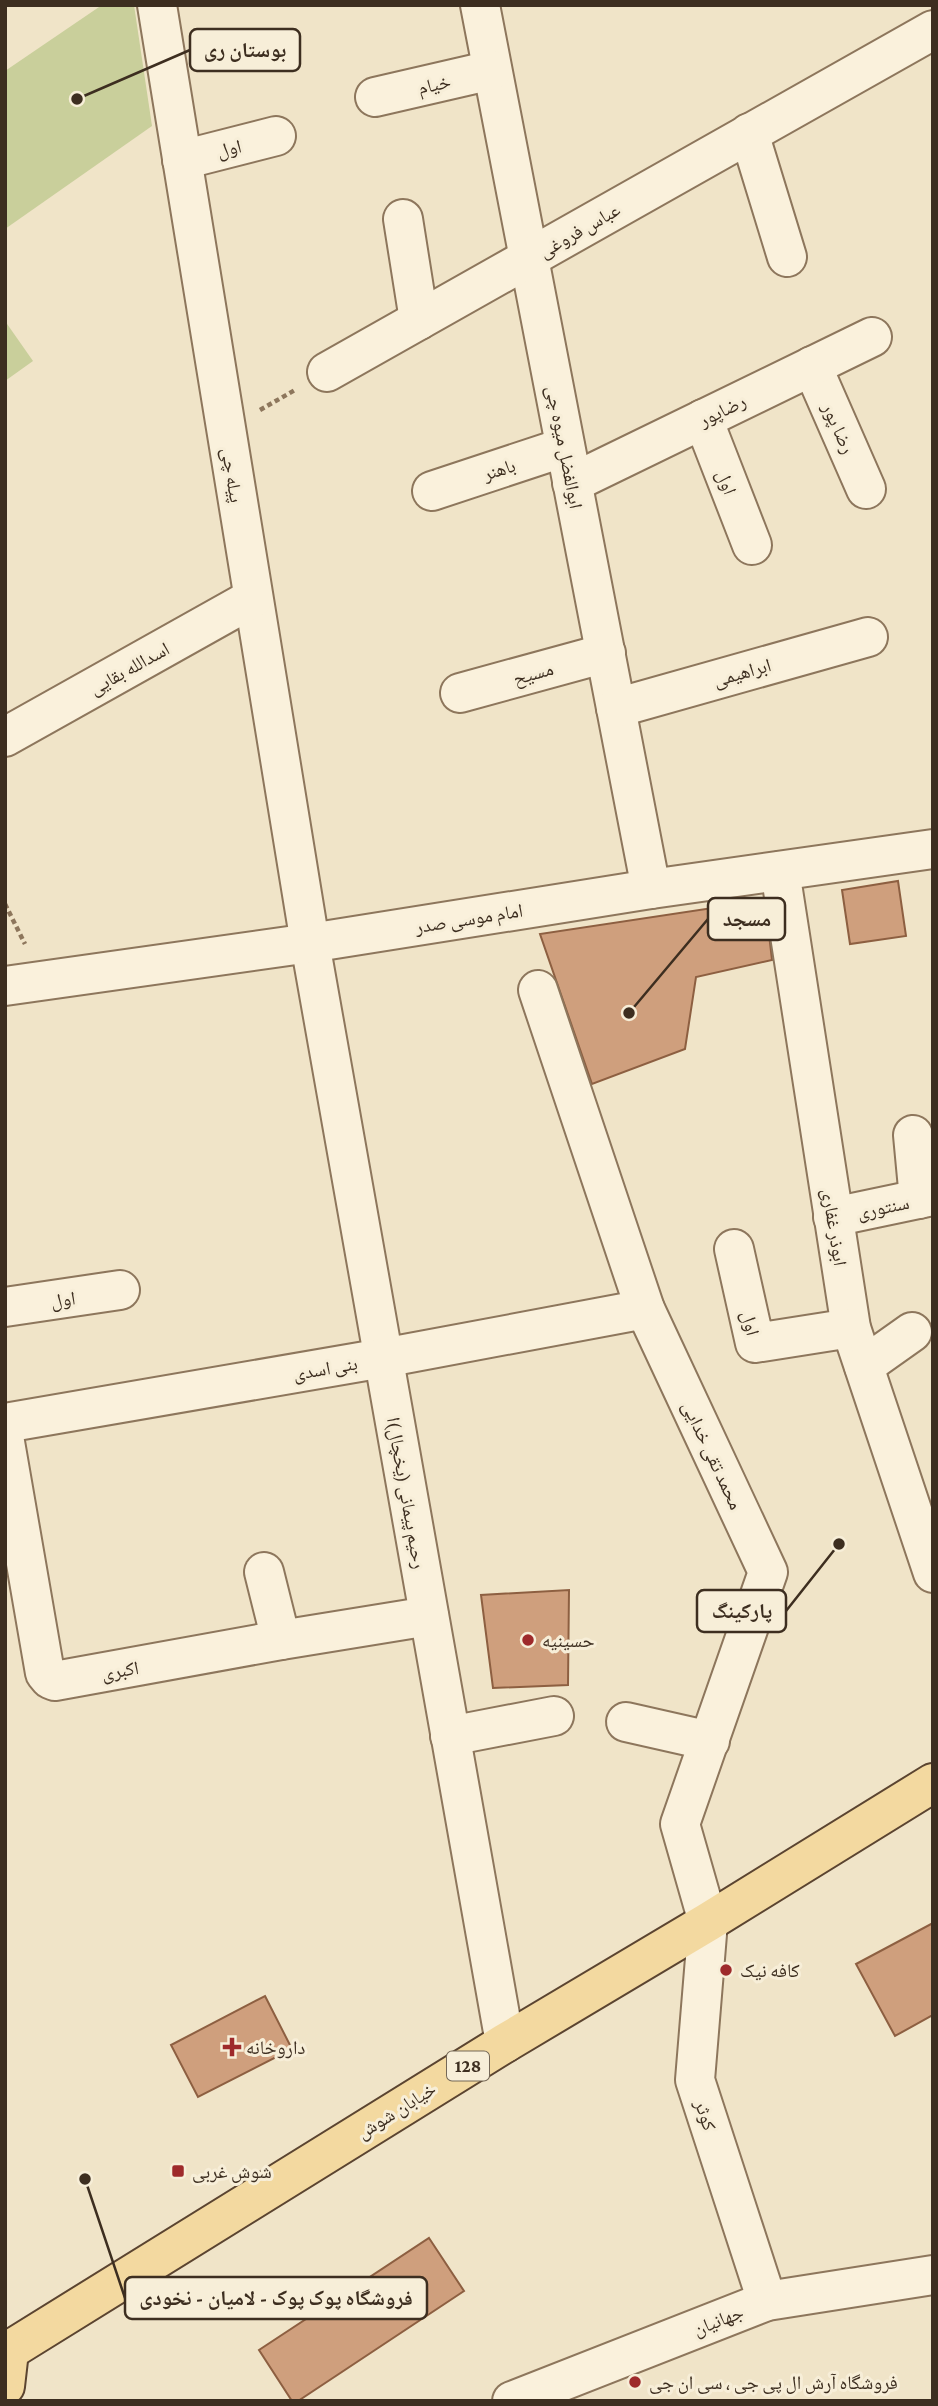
<svg xmlns="http://www.w3.org/2000/svg" width="938" height="2406" viewBox="0 0 938 2406" font-family="'Crimson Pro','Noto Naskh Arabic',serif">
  <style>
    .green { fill: #c9cf9b }
    .building { fill: #cf9f7d; stroke: #8d5f41; stroke-width: 2 }
    .lines { fill: none; stroke-linecap: round; stroke-linejoin: round }
    .minor-casing { stroke: #8d765c; stroke-width: 42 }
    .major-casing { stroke: #5b4430; stroke-width: 42 }
    .path { stroke: #8d765c; stroke-width: 4.5; stroke-dasharray: 5 3.5; stroke-linecap: butt }
    .minor { stroke: #faf1dc; stroke-width: 38 }
    .major { stroke: #f3d9a0; stroke-width: 38 }
    .poi-dot { fill: #9e2a2b; stroke: #f7eed8; stroke-width: 2.5 }
    .labels { text-anchor: middle; stroke-width: 6; stroke-linejoin: round; paint-order: stroke }
    .shield { fill: #f7eed8; stroke: #756857; stroke-width: 2 }
    .shield-label { font-size: 18px; font-weight: bold; fill: #3d2e20 }
    .street-label { font-size: 19px; fill: #3d2e20; stroke: #f7eed8 }
    .poi-label { font-size: 19px; fill: #3d2e20; stroke: #f7eed8; text-anchor: start }
    .leader { fill: none; stroke: #3d2e20; stroke-width: 2.5 }
    .callout-dot { fill: #3d2e20; stroke: #f7eed8; stroke-width: 2.5 }
    .callout { fill: #f7eed8; stroke: #3d2e20; stroke-width: 2.5 }
    .callout-label { font-size: 21px; text-anchor: middle; font-weight: bold; fill: #3d2e20 }
  </style>
  <rect width="100%" height="100%" fill="#f0e4c8"/>
  <g class="green">
    <path d="M102,5H134L152,126L5,229V71Z"/>
    <path d="M5,321L33,361L5,381Z"/>
  </g>
  <g class="building">
    <path d="M898,881L906,936L850,944L842,890Z"/>
    <path d="M765,900L772,960L696,977L685,1049L592,1084L540,934Z"/>
    <path d="M569,1590L568,1685L493,1688L481,1595Z"/>
    <path d="M933,1923V2015L895,2036L856,1964Z"/>
    <path d="M265,1996L292,2049L198,2097L171,2045Z"/>
    <path d="M429,2238L464,2291L298,2401H292L259,2350Z"/>
  </g>
  <g class="lines">
    <defs>
      <g id="minor">
        <path d="M157,5L310,943L505,2043"/>
        <path d="M480,5L651,889"/>
        <path d="M375,97L492,70"/>
        <path d="M749,133L787,257"/>
        <path d="M182,160L276,136"/>
        <path d="M403,219L419,320"/>
        <path d="M812,366L866,489"/>
        <path d="M327,372L933,30"/>
        <path d="M703,419L752,545"/>
        <path d="M572,483L872,337"/>
        <path d="M432,491L565,447"/>
        <path d="M460,693L606,653"/>
        <path d="M616,708L868,637"/>
        <path d="M5,737L253,598"/>
        <path d="M780,871L851,1328L933,1573"/>
        <path d="M5,986L310,943L651,889L933,849"/>
        <path d="M538,990L645,1309L768,1572L680,1824L708,1922L695,2080L767,2301"/>
        <path d="M913,1135L919,1199"/>
        <path d="M833,1217L933,1196"/>
        <path d="M734,1249L755,1343L851,1328"/>
        <path d="M5,1307L120,1290"/>
        <path d="M864,1366L912,1332"/>
        <path d="M5,1423L383,1358L645,1309"/>
        <path d="M5,1442L45,1673L50,1679L55,1681L281,1640L429,1616"/>
        <path d="M264,1572L281,1640"/>
        <path d="M626,1722L710,1741"/>
        <path d="M450,1736L554,1716"/>
        <path d="M512,2401L767,2301L933,2275"/>
      </g>
      <g id="major">
        <path d="M5,2353L505,2043L708,1922L933,1783"/>
        <path d="M5,2386L9,2351"/>
      </g>
    </defs>
    <use href="#minor" class="minor-casing"/>
    <use href="#major" class="major-casing"/>
    <g class="path">
      <path d="M260,410L295,390"/>
      <path d="M5,904L25,944"/>
    </g>
    <use href="#minor" class="minor"/>
    <use href="#major" class="major"/>
  </g>
  <g class="poi-dot">
    <circle cx="528" cy="1640" r="7"/>
    <circle cx="726" cy="1970" r="7"/>
    <path d="M228.5 2036.5h7v7h7v7h-7v7h-7v-7h-7v-7h7z"/>
    <rect x="171" y="2164" width="14" height="14" rx="3.5"/>
    <circle cx="635" cy="2382" r="7"/>
  </g>
  <g class="labels">
    <rect class="shield" x="447" y="2051.5" width="42" height="29" rx="5"/>
    <g class="shield-label">
      <text x="468" y="2072">128</text>
    </g>
    <g class="street-label">
      <text transform="translate(434 84) rotate(-13)" y="7">خیام</text>
      <text transform="translate(229 148) rotate(-14)" y="7">اول</text>
      <text transform="translate(579 230) rotate(-30)" y="7">عباس فروغی</text>
      <text transform="translate(722 410) rotate(-26)" y="7">رضاپور</text>
      <text transform="translate(839 428) rotate(66)" y="7">رضا پور</text>
      <text transform="translate(565 447) rotate(79)" y="7">ابوالفضل میوه چی</text>
      <text transform="translate(499 469) rotate(-18)" y="7">باهنر</text>
      <text transform="translate(233 475) rotate(81)" y="7">پیله چی</text>
      <text transform="translate(727 482) rotate(69)" y="7">اول</text>
      <text transform="translate(129 668) rotate(-29)" y="7">اسدالله بقایی</text>
      <text transform="translate(742 672) rotate(-16)" y="7">ابراهیمی</text>
      <text transform="translate(533 673) rotate(-16)" y="7">مسیح</text>
      <text transform="translate(469 918) rotate(-9)" y="7">امام موسی صدر</text>
      <text transform="translate(883 1207) rotate(-12)" y="7">سنتوری</text>
      <text transform="translate(835 1227) rotate(81)" y="7">ابوذر غفاری</text>
      <text transform="translate(63 1299) rotate(-8)" y="7">اول</text>
      <text transform="translate(751 1323) rotate(76)" y="7">اول</text>
      <text transform="translate(325 1368) rotate(-10)" y="7">بنی اسدی</text>
      <text transform="translate(713 1455) rotate(65)" y="7">محمد تقی خدایی</text>
      <text transform="translate(407 1493) rotate(80)" y="7">رحیم پیمانی (یخچال)ا</text>
      <text transform="translate(120 1670) rotate(-10)" y="7">اکبری</text>
      <text transform="translate(396 2110) rotate(-32)" y="7">خیابان شوش</text>
      <text transform="translate(706 2115) rotate(72)" y="7">کوثر</text>
      <text transform="translate(718 2320) rotate(-21)" y="7">جهانیان</text>
    </g>
    <g class="poi-label">
      <text x="542" y="1647">حسینیه</text>
      <text x="740" y="1977">کافه نیک</text>
      <text x="246" y="2054">داروخانه</text>
      <text x="192" y="2178">شوش غربی</text>
      <text x="649" y="2389">فروشگاه آرش ال پی جی ، سی ان جی</text>
    </g>
  </g>
  <path class="leader" d="M77 99L190 50M629 1013L708 919M839 1544L786 1611M85 2179L125 2298"/>
  <g class="callout-dot">
    <circle cx="77" cy="99" r="7"/>
    <circle cx="629" cy="1013" r="7"/>
    <circle cx="839" cy="1544" r="7"/>
    <circle cx="85" cy="2179" r="7"/>
  </g>
  <g class="callout">
    <rect x="190" y="29" width="110" height="42" rx="7"/>
    <rect x="708" y="898" width="77" height="42" rx="7"/>
    <rect x="697" y="1590" width="89" height="42" rx="7"/>
    <rect x="125" y="2277" width="302" height="42" rx="7"/>
  </g>
  <g class="callout-label">
    <text x="245" y="57">بوستان ری</text>
    <text x="747" y="926">مسجد</text>
    <text x="742" y="1618">پارکینگ</text>
    <text x="276" y="2305">فروشگاه پوک پوک - لاميان - نخودی</text>
  </g>
  <rect width="938" height="2406" fill="none" stroke="#3d2e20" stroke-width="14"/>
</svg>
